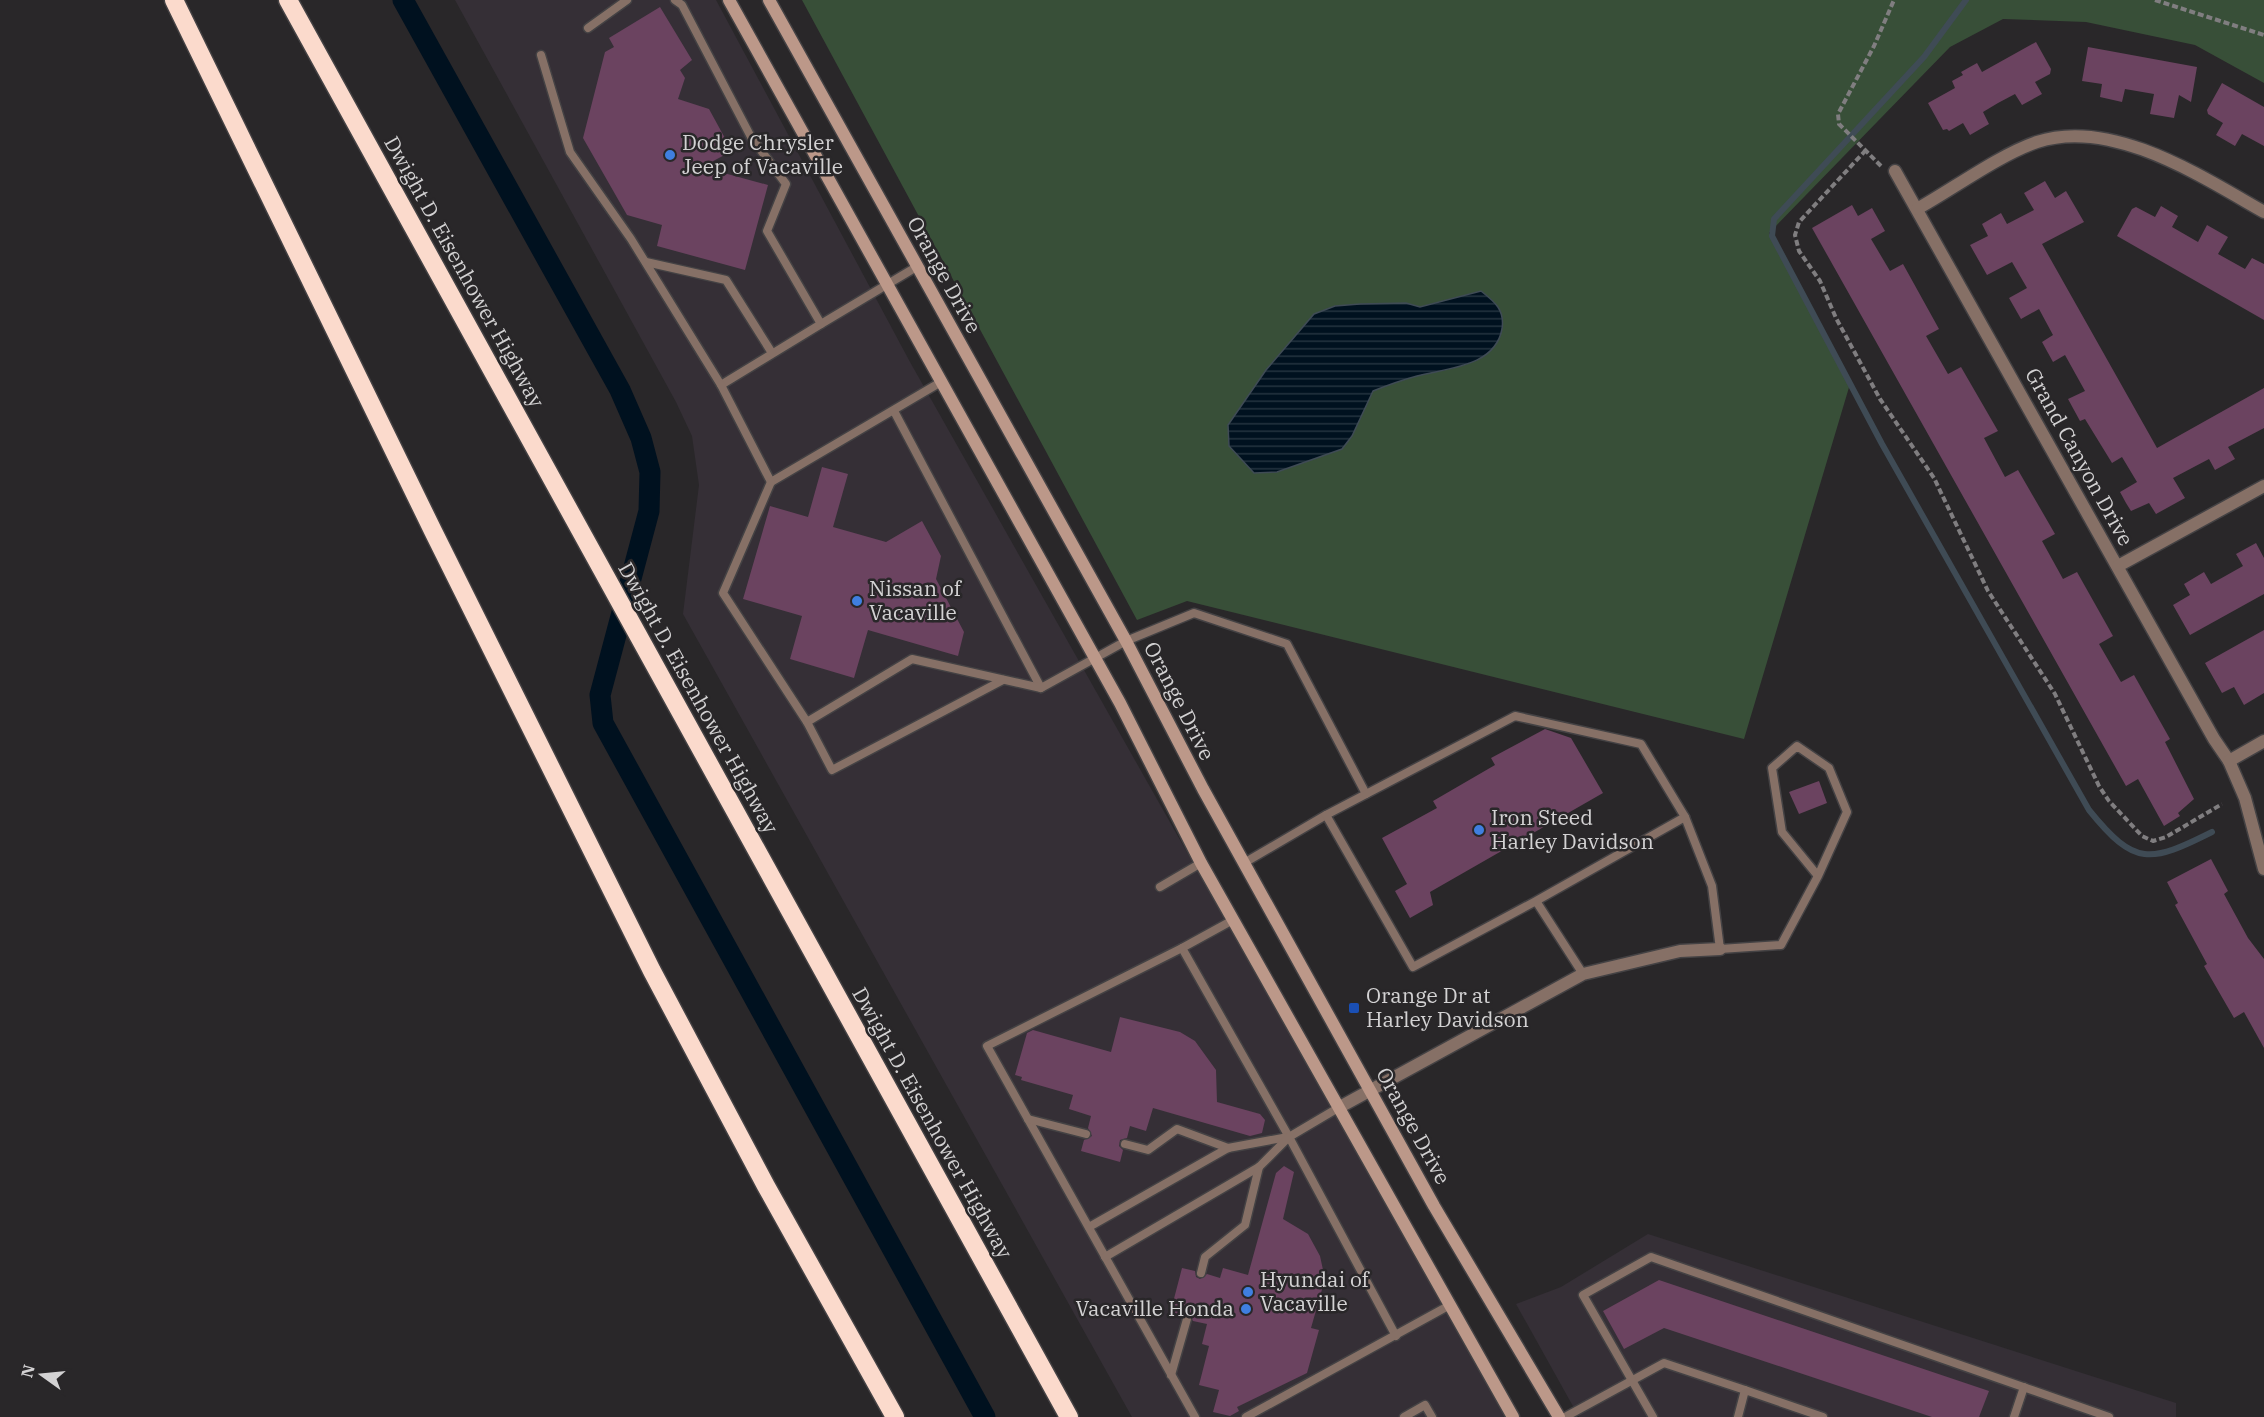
<svg xmlns="http://www.w3.org/2000/svg" width="2264" height="1417" viewBox="0 0 2264 1417" font-family="'IBM Plex Serif',serif">
  <style>
    .built { fill: #352f36 }
    .grass { fill: #384f38 }
    .water { fill: url(#water-rules); stroke: #3f4b55; stroke-width: 1.5 }
    .lines { fill: none; stroke-linecap: round; stroke-linejoin: round }
    .stream { stroke: #3f4b55; stroke-width: 6 }
    .canal { stroke: #00111f; stroke-width: 21 }
    .building { fill: #6b4360 }
    .lane-casing { stroke: #444244; stroke-width: 11 }
    .street-casing { stroke: #444244; stroke-width: 15 }
    .secondary-casing { stroke: #444244; stroke-width: 15 }
    .highway-casing { stroke: #444244; stroke-width: 21 }
    .path { stroke: #807e80; stroke-width: 4; stroke-dasharray: 6 3; stroke-linecap: butt }
    .lane { stroke: #867066; stroke-width: 8 }
    .street { stroke: #867066; stroke-width: 12 }
    .secondary { stroke: #bc9889; stroke-width: 12 }
    .highway { stroke: #fbdacc; stroke-width: 18 }
    .shop-dot { fill: #3f7fe0; stroke: #292729; stroke-width: 2 }
    .transit-dot { fill: #1a4fb4; stroke: #292729; stroke-width: 2 }
    .labels { text-anchor: middle; stroke-width: 5; stroke-linejoin: round; paint-order: stroke }
    .poi-label { font-size: 21px; fill: #d3d2d3; stroke: #292729; text-anchor: start }
    .street-label { font-size: 21px; fill: #d3d2d3; stroke: #292729 }
  </style>
  <defs>
    <pattern id="water-rules" width="6" height="5" patternUnits="userSpaceOnUse" patternTransform="scale(1.5)"><rect width="6" height="5" fill="#00111f"/><path d="M0 2.5h6" fill="none" stroke="#24333f"/></pattern>
  </defs>
  <rect width="100%" height="100%" fill="#292729"/>
  <g class="built">
    <path d="M455,0H716L910,362L1506,1417H1132L683,614L699,485L692,436L676,402Z"/>
    <path d="M1648,1234L2176,1403V1417H1579L1516,1304L1561,1287Z"/>
  </g>
  <path class="grass" d="M802,0H2264V83L2195,45L2086,22L2003,19L1950,47L1769,233L1850,384L1744,739L1187,601L1137,620Z"/>
  <path class="water" d="M1481,291C1495,302 1505,310 1502,329C1495,367 1447,368 1417,376C1402,380 1388,385 1373,391L1352,436L1342,449L1277,472L1254,473L1229,446L1228,425L1266,370L1314,314L1335,306L1360,304L1406,303L1420,307Z"/>
  <g class="lines">
    <path class="stream" d="M1966,0L1924,57L1774,219L1772,236L1882,444L2089,810C2135,867 2150,863 2212,832"/>
    <path class="canal" d="M403,0L620,390L641,438L650,472L649,511L600,695L603,723L985,1417"/>
  </g>
  <g class="building">
    <path d="M660,7L692,60L680,70L685,78L678,99L709,109L732,151L702,167L768,185L745,270L657,246L662,225L627,215L583,138L605,52L614,47L609,38Z"/>
    <path d="M2036,42L2051,69L2050,74L2035,82L2042,94L2022,105L2015,94L1998,103L1983,112L1989,124L1970,135L1963,123L1949,131L1947,129L1943,130L1928,103L1955,88L1952,81L1963,75L1961,72L1977,63L1982,72Z"/>
    <path d="M2088,47L2197,67L2191,102L2179,95L2174,118L2150,114L2154,94L2125,89L2122,102L2100,97L2102,84L2082,81Z"/>
    <path d="M2222,83L2264,107V146L2242,134L2235,146L2216,135L2223,123L2208,114L2207,110Z"/>
    <path d="M2045,181L2055,198L2066,191L2084,222L2042,244L2157,448L2264,388V428L2228,447L2235,459L2215,470L2209,459L2173,478L2185,498L2156,514L2149,503L2131,511L2126,503L2120,492L2137,482L2122,457L2112,463L2085,419L2080,421L2068,399L2085,391L2065,355L2053,362L2042,342L2053,335L2039,309L2021,319L2009,298L2027,288L2012,262L1987,275L1970,245L1988,236L1982,224L2001,213L2007,224L2034,210L2024,193Z"/>
    <path d="M1852,205L1858,216L1872,208L1885,231L1871,239L1890,271L1903,264L1939,329L1926,336L1948,374L1961,367L1998,431L1984,438L2005,477L2018,470L2055,534L2042,541L2063,579L2077,572L2113,636L2099,644L2121,682L2134,675L2170,739L2165,742L2194,799L2178,813L2180,816L2164,826L2138,779L2126,786L1812,228Z"/>
    <path d="M2161,206L2178,216L2172,227L2198,242L2207,225L2228,237L2218,254L2245,269L2252,258L2264,264V320L2117,236L2132,209L2136,207L2155,217Z"/>
    <path d="M822,467L848,474L833,527L886,542L922,521L941,556L936,579L964,632L958,656L868,630L854,678L790,659L802,616L743,599L770,506L808,517Z"/>
    <path d="M2256,543L2264,558V594L2190,635L2173,605L2190,595L2184,584L2204,572L2211,584L2243,566L2236,554Z"/>
    <path d="M2264,630V693L2244,705L2234,687L2222,693L2205,663Z"/>
    <path d="M1545,729L1571,738L1603,793L1430,892L1433,905L1410,918L1395,891L1407,884L1382,838L1437,808L1433,801L1495,765L1491,758Z"/>
    <path d="M1819,781L1827,803L1799,814L1789,792Z"/>
    <path d="M2211,859L2228,891L2224,894L2248,938L2264,959V1048L2244,1012L2234,1018L2204,966L2207,964L2175,905L2178,903L2167,882Z"/>
    <path d="M1120,1017L1180,1032L1195,1041L1216,1070L1217,1102L1260,1114L1265,1120L1262,1133L1250,1136L1153,1108L1146,1131L1130,1126L1127,1138L1120,1140L1119,1146L1123,1150L1120,1162L1081,1151L1084,1140L1092,1136L1088,1128L1091,1116L1069,1109L1073,1095L1021,1080L1022,1077L1015,1075L1027,1033L1033,1030L1111,1052Z"/>
    <path d="M1284,1166L1294,1172L1283,1219L1308,1234L1320,1256L1325,1279L1311,1328L1319,1330L1307,1373L1237,1407L1239,1411L1230,1416L1213,1412L1219,1390L1199,1385L1209,1346L1202,1344L1207,1324L1193,1321L1188,1313L1181,1317L1170,1314L1182,1268L1195,1271L1196,1277L1200,1279L1207,1274L1220,1278L1223,1268L1248,1275L1276,1173Z"/>
    <path d="M1659,1280L1989,1391L1979,1417H1932L1664,1328L1624,1349L1603,1311Z"/>
  </g>
  <g class="lines">
    <defs>
      <g id="lane">
        <path d="M588,28L627,0"/>
        <path d="M541,55L570,152L631,239L721,385L821,324L767,231L786,184L751,137L682,5L675,0"/>
        <path d="M646,262L726,280L772,353"/>
        <path d="M821,324L918,266"/>
        <path d="M721,385L771,482L941,382"/>
        <path d="M894,411L1041,688"/>
        <path d="M771,482L723,593L807,722L912,659L1041,688L1126,641L1194,613L1287,644L1366,794"/>
        <path d="M807,722L832,770L1003,680"/>
        <path d="M1685,817L1712,886L1720,949L1781,945L1818,876L1782,832L1772,768L1797,746L1829,768L1847,812L1818,876"/>
        <path d="M1244,863L1326,815"/>
        <path d="M1160,887L1201,863"/>
        <path d="M1536,901L1685,817L1641,744L1515,716L1326,815L1413,967L1536,901L1583,974"/>
        <path d="M1233,920L1182,948L1289,1137L1396,1336"/>
        <path d="M1182,948L987,1046L1195,1417"/>
        <path d="M1028,1119L1086,1134"/>
        <path d="M1125,1144L1148,1150L1177,1129L1228,1148"/>
        <path d="M1089,1227L1228,1148L1288,1137"/>
        <path d="M1105,1257L1259,1167L1289,1137L1338,1108"/>
        <path d="M1201,1273L1205,1257L1245,1225L1259,1167"/>
        <path d="M1171,1375L1187,1319"/>
        <path d="M1246,1417L1450,1305"/>
        <path d="M1404,1417L1425,1405L1432,1417"/>
        <path d="M1565,1417L1664,1363L1745,1390"/>
        <path d="M1653,1417L1583,1295L1651,1257L2109,1417"/>
        <path d="M1738,1417L1745,1390L1823,1417"/>
        <path d="M2014,1417L2024,1387"/>
      </g>
      <g id="street">
        <path d="M1895,171L2214,739L2229,761L2245,798L2264,869"/>
        <path d="M1917,209C1953,189 1999,155 2037,142C2112,117 2202,177 2264,212"/>
        <path d="M2118,566L2264,486"/>
        <path d="M2229,761L2264,741"/>
        <path d="M1338,1108L1583,974L1680,951L1720,949"/>
      </g>
      <g id="secondary">
        <path d="M729,0L1120,703L1201,863L1513,1417"/>
        <path d="M769,0L1126,641L1203,789L1434,1206L1559,1417"/>
      </g>
      <g id="highway">
        <path d="M174,0L433,531L652,971L766,1186L895,1417"/>
        <path d="M288,0L1069,1417"/>
      </g>
    </defs>
    <use href="#lane" class="lane-casing"/>
    <use href="#street" class="street-casing"/>
    <use href="#secondary" class="secondary-casing"/>
    <use href="#highway" class="highway-casing"/>
    <g class="path">
      <path d="M2155,0L2264,35"/>
      <path d="M1866,150L1799,222L1795,235L1799,251L1820,281L1836,318L1880,399L1934,478L1988,591L2055,694L2099,786L2109,801L2142,836L2153,841L2166,837L2222,804"/>
      <path d="M1881,166L1839,124L1838,114L1874,46L1894,0"/>
    </g>
    <use href="#lane" class="lane"/>
    <use href="#street" class="street"/>
    <use href="#secondary" class="secondary"/>
    <use href="#highway" class="highway"/>
  </g>
  <g class="shop-dot">
    <circle cx="670" cy="155" r="6"/>
    <circle cx="857" cy="601" r="6"/>
    <circle cx="1479" cy="830" r="6"/>
    <circle cx="1248" cy="1292" r="6"/>
    <circle cx="1246" cy="1309" r="6"/>
  </g>
  <rect class="transit-dot" x="1348" y="1002" width="12" height="12" rx="3"/>
  <g class="labels">
    <g class="poi-label">
      <text x="682" y="150">Dodge Chrysler<tspan x="682" dy="24">Jeep of Vacaville</tspan></text>
      <text x="869" y="596">Nissan of<tspan x="869" dy="24">Vacaville</tspan></text>
      <text x="1491" y="825">Iron Steed<tspan x="1491" dy="24">Harley Davidson</tspan></text>
      <text x="1366" y="1003">Orange Dr at<tspan x="1366" dy="24">Harley Davidson</tspan></text>
      <text x="1260" y="1287">Hyundai of<tspan x="1260" dy="24">Vacaville</tspan></text>
      <text x="1234" y="1316" text-anchor="end">Vacaville Honda</text>
    </g>
    <g class="street-label">
      <text transform="translate(464 272) rotate(61)" y="7">Dwight D. Eisenhower Highway</text>
      <text transform="translate(944 275) rotate(61)" y="7">Orange Drive</text>
      <text transform="translate(2079 457) rotate(61)" y="7">Grand Canyon Drive</text>
      <text transform="translate(698 698) rotate(61)" y="7">Dwight D. Eisenhower Highway</text>
      <text transform="translate(1179 701) rotate(63)" y="7">Orange Drive</text>
      <text transform="translate(932 1123) rotate(61)" y="7">Dwight D. Eisenhower Highway</text>
      <text transform="translate(1413 1126) rotate(61)" y="7">Orange Drive</text>
    </g>
  </g>
  <g transform="translate(42 1375) rotate(285)" stroke="#292729" stroke-width="4.5" paint-order="stroke">
  <path d="M0-4.5L10 22L0 15L-10 22Z" fill="#d3d2d3"/>
  <text y="-9" font-size="16" font-weight="bold" text-anchor="middle" fill="#d3d2d3">N</text>
  </g>
</svg>
